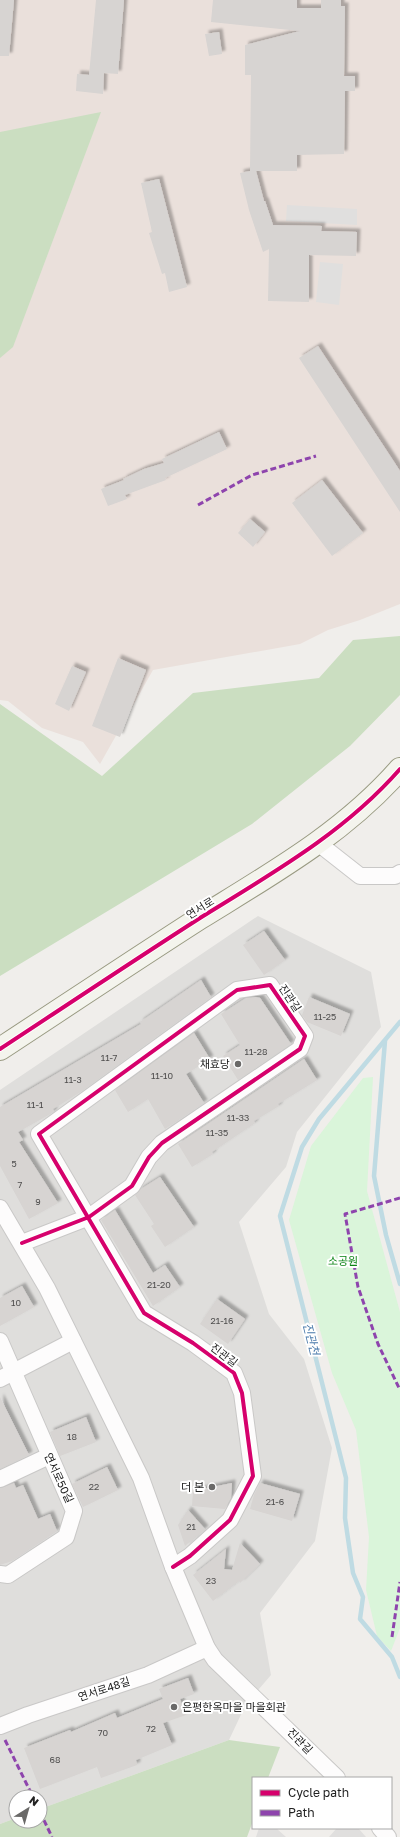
<svg xmlns="http://www.w3.org/2000/svg" width="400" height="1837" viewBox="0 0 400 1837" font-family="'Golos Text','Noto Sans KR',sans-serif">
  <style>
    .residential { fill: #dfdedc }
    .military { fill: #eae0db }
    .forest { fill: #cbdec1 }
    .park { fill: #daf5da }
    .parking { fill: #e0dfde }
    .lines { fill: none; stroke-linecap: round; stroke-linejoin: round }
    .stream { stroke: #bfdbe3; stroke-width: 4.5 }
    .building { fill: #d7d4d2; filter: url(#shadow) }
    .street-casing { stroke: #c9c8c7; stroke-width: 18 }
    .secondary-casing { stroke: #999a82; stroke-width: 24 }
    .street { stroke: #fdfcfc; stroke-width: 16 }
    .secondary { stroke: #f4f4ed; stroke-width: 22 }
    .quiet { stroke: #8e44ad; stroke-width: 3; stroke-dasharray: 6 3; stroke-linecap: butt }
    .cycleway-casing { stroke: #fff; stroke-width: 6 }
    .cycleway { stroke: #d6006c; stroke-width: 4 }
    .poi-dot { fill: #6a6968; stroke: #fff; stroke-width: 1.5 }
    .labels { text-anchor: middle; stroke-width: 4; stroke-linejoin: round; paint-order: stroke }
    .number-label { font-size: 9px; fill: #4f4e4e }
    .street-label { font-size: 11px; fill: #222; stroke: #fff }
    .poi-label { font-size: 11px; fill: #222; stroke: #fff; text-anchor: end }
    .park-label { font-size: 11px; fill: #0c8416; stroke: #fff }
    .water-label { font-size: 12px; font-style: italic; fill: #4a7aab; stroke: #fff }
  </style>
  <defs>
    <filter id="shadow"><feDropShadow dx="3.5" dy="-3.5" stdDeviation="1" flood-color="#0004"/></filter>
  </defs>
  <rect width="100%" height="100%" fill="#f0eeeb"/>
  <path class="residential" d="M258,916L371,972L381,1027L297,1132L286,1167L239,1222L269,1314L304,1359L332,1448L315,1541L260,1613L271,1675L246,1704L229,1740L40,1809V1797H16V1818L0,1824V1090Z"/>
  <path class="military" d="M0,0H400V604L360,620L328,630L300,644L153,670L100,764L83,742L42,728L8,701L0,700Z"/>
  <g class="forest">
    <path d="M101,112L13,347L0,358V132Z"/>
    <path d="M400,636V695L350,746L252,824L0,976V704L102,776L193,693L319,678L353,640Z"/>
    <path d="M229,1740L280,1747L268,1778H253V1821L247,1837H0V1824L16,1818V1821H40V1809Z"/>
  </g>
  <path class="park" d="M373,1077L367,1191L400,1312V1628L391,1651L377,1636L366,1590L369,1537L356,1430L332,1373L289,1220L311,1146L363,1078Z"/>
  <g class="parking">
    <path d="M287,205L357,209V225L286,221Z"/>
    <path d="M320,262L343,264L339,305L316,302Z"/>
    <path d="M259,1828H276L286,1837H256Z"/>
    <path d="M337,1828H358L366,1837H329Z"/>
  </g>
  <g class="lines">
    <g class="stream">
      <path d="M400,1022L319,1119L302,1147L280,1216L346,1478L345,1518L353,1573L363,1597L360,1619L392,1657L400,1677"/>
      <path d="M385,1041L374,1176L386,1235L400,1284"/>
    </g>
  </g>
  <g class="building">
    <path d="M0,0H14L9,56H0Z"/>
    <path d="M96,0H124L118,74L104,73L103,94L76,91L77,74L89,75Z"/>
    <path d="M213,0H297V8H321V0H341V6H345L344,76H355V91H345L344,154L297,155V171H256L264,201H265L273,225L322,226L321,231L357,232L356,256L309,255V302L268,301L269,249L263,252L249,210L240,173L250,171L251,75H245V45L300,31L211,22Z"/>
    <path d="M219,32L222,54L209,56L205,34Z"/>
    <path d="M159,179L187,287L169,292L165,273L162,274L149,233L152,232L141,183Z"/>
    <path d="M318,346L400,471V512L299,358Z"/>
    <path d="M219,432L227,449L165,478L166,480L125,495L127,499L108,506L101,489L124,480L123,479L144,469L164,463L162,459Z"/>
    <path d="M322,480L363,533L332,556L292,503Z"/>
    <path d="M250,519L265,532L253,547L238,533Z"/>
    <path d="M118,658L146,670L120,737L92,726Z"/>
    <path d="M72,666L86,672L69,711L55,704Z"/>
    <path d="M264,931L285,960L264,975L243,945Z"/>
    <path d="M201,980L211,997L82,1091L53,1109L54,1111L52,1113L18,1132L23,1140L19,1142L58,1203L29,1219L0,1166V1107L141,1024L140,1022Z"/>
    <path d="M256,997L260,998L291,1044L238,1080L223,1056L240,1045L221,1014L246,998Z"/>
    <path d="M309,997L350,1014L341,1036L307,1022L302,1015Z"/>
    <path d="M194,1033L210,1059L186,1074L204,1103L165,1129L148,1099L128,1112L115,1090Z"/>
    <path d="M304,1059L317,1080L278,1104L279,1106L254,1121L255,1123L212,1152L213,1154L192,1167L178,1144Z"/>
    <path d="M160,1177L194,1227L165,1247L151,1226L154,1224L135,1195L141,1189Z"/>
    <path d="M115,1210L153,1273L165,1265L180,1287L153,1306L101,1220Z"/>
    <path d="M22,1286L34,1307L0,1326V1298Z"/>
    <path d="M217,1299L245,1319L228,1344L200,1324Z"/>
    <path d="M0,1397L29,1455L0,1469Z"/>
    <path d="M86,1417L96,1442L60,1456L50,1432Z"/>
    <path d="M107,1467L118,1490L83,1507L72,1484Z"/>
    <path d="M14,1483L16,1488L23,1485L38,1519L50,1514L57,1531L12,1561L0,1565V1488Z"/>
    <path d="M232,1483L231,1498L225,1509L192,1506L193,1491Z"/>
    <path d="M260,1483L300,1494L292,1521L250,1509L254,1495Z"/>
    <path d="M188,1510L205,1529L185,1546L178,1525Z"/>
    <path d="M240,1543L260,1564L240,1583L239,1581L213,1601L193,1575L226,1549L224,1569L232,1570Z"/>
    <path d="M188,1678L194,1694L180,1699L186,1715L163,1723L172,1745L136,1760L137,1765L101,1778L97,1767L40,1789L24,1748L70,1730L71,1732L115,1713L117,1718L163,1699L159,1689Z"/>
  </g>
  <g class="lines">
    <defs>
      <g id="street">
        <path d="M318,843L360,876H395L400,873"/>
        <path d="M0,1208L47,1288L141,1478L173,1567L207,1648L215,1660L337,1778"/>
        <path d="M22,1243L89,1217L132,1186L149,1157L162,1143L300,1049L305,1036L270,985L237,990L39,1134L144,1313L193,1343L234,1373L242,1393L253,1476L230,1520L190,1556L173,1567"/>
        <path d="M0,1341L74,1511L66,1537L8,1575L0,1574"/>
        <path d="M0,1379L73,1341"/>
        <path d="M0,1479L49,1456"/>
        <path d="M0,1726L28,1715L148,1675L207,1648"/>
        <path d="M380,1828L388,1837"/>
      </g>
      <path id="secondary" d="M0,1049C67,1005 133,961 200,918C271,874 344,833 400,769"/>
    </defs>
    <use href="#street" class="street-casing"/>
    <use href="#secondary" class="secondary-casing"/>
    <use href="#street" class="street"/>
    <use href="#secondary" class="secondary"/>
    <g class="quiet">
      <path d="M198,505L252,475L316,456"/>
      <path d="M400,1198L345,1214L358,1287L378,1344L400,1390"/>
      <path d="M392,1637L400,1582"/>
      <path d="M5,1740L33,1797"/>
      <path d="M40,1812L52,1837"/>
    </g>
    <defs>
      <g id="cycleway">
        <path d="M0,1049C67,1005 133,961 200,918C271,874 344,833 400,769"/>
        <path d="M22,1243L89,1217L132,1186L149,1157L162,1143L300,1049L305,1036L270,985L237,990L39,1134L144,1313L193,1343L234,1373L242,1393L253,1476L230,1520L190,1556L173,1567"/>
      </g>
    </defs>
    <use href="#cycleway" class="cycleway-casing"/>
    <use href="#cycleway" class="cycleway"/>
  </g>
  <g class="poi-dot">
    <circle cx="238" cy="1064" r="4"/>
    <circle cx="212" cy="1487" r="4"/>
    <circle cx="174" cy="1707" r="4"/>
  </g>
  <g class="labels">
    <g class="number-label">
      <text x="325" y="1020">11-25</text>
      <text x="256" y="1055">11-28</text>
      <text x="109" y="1061">11-7</text>
      <text x="162" y="1079">11-10</text>
      <text x="73" y="1083">11-3</text>
      <text x="35" y="1108">11-1</text>
      <text x="238" y="1121">11-33</text>
      <text x="217" y="1136">11-35</text>
      <text x="14" y="1167">5</text>
      <text x="20" y="1188">7</text>
      <text x="38" y="1205">9</text>
      <text x="159" y="1288">21-20</text>
      <text x="16" y="1306">10</text>
      <text x="222" y="1324">21-16</text>
      <text x="72" y="1440">18</text>
      <text x="94" y="1490">22</text>
      <text x="275" y="1505">21-6</text>
      <text x="191" y="1530">21</text>
      <text x="211" y="1584">23</text>
      <text x="151" y="1732">72</text>
      <text x="103" y="1736">70</text>
      <text x="55" y="1763">68</text>
    </g>
    <g class="street-label">
      <text transform="translate(200 908) rotate(-32)" y="4">연서로</text>
      <text transform="translate(290 998) rotate(56)" y="4">진관길</text>
      <text transform="translate(224 1355) rotate(37)" y="4">진관길</text>
      <text transform="translate(59 1478) rotate(65)" y="4">연서로50길</text>
      <text transform="translate(104 1689) rotate(-18)" y="4">연서로48길</text>
      <text transform="translate(300 1741) rotate(45)" y="4">진관길</text>
    </g>
    <g class="poi-label">
      <text x="230" y="1068">채효당</text>
      <text x="204" y="1491">더 본</text>
      <text x="182" y="1711" text-anchor="start">은평한옥마을 마을회관</text>
    </g>
    <g class="park-label">
      <text x="343" y="1265">소공원</text>
    </g>
    <g class="water-label">
      <text transform="translate(311 1339) rotate(76)" y="4">진관천</text>
    </g>
  </g>
  <rect x="252" y="1777" width="140" height="52" fill="#ffffff" stroke="#a7a7a7"/>
  <rect x="260" y="1790" width="20" height="6" fill="#d6006c" stroke="#a7a7a7"/>
  <text x="288" y="1797" font-size="12" fill="#222222">Cycle path</text>
  <rect x="260" y="1810" width="20" height="6" fill="#8e44ad" stroke="#a7a7a7"/>
  <text x="288" y="1817" font-size="12" fill="#222222">Path</text>
  <g transform="translate(28 1809) rotate(37)"><circle r="19" fill="#ffffff" stroke="#a7a7a7"/>
  <path d="M0-3L7 15L0 10L-7 15Z" fill="#6a6968"/>
  <text y="-6" font-size="11" font-weight="bold" text-anchor="middle" fill="#222222">N</text>
  </g>
</svg>
